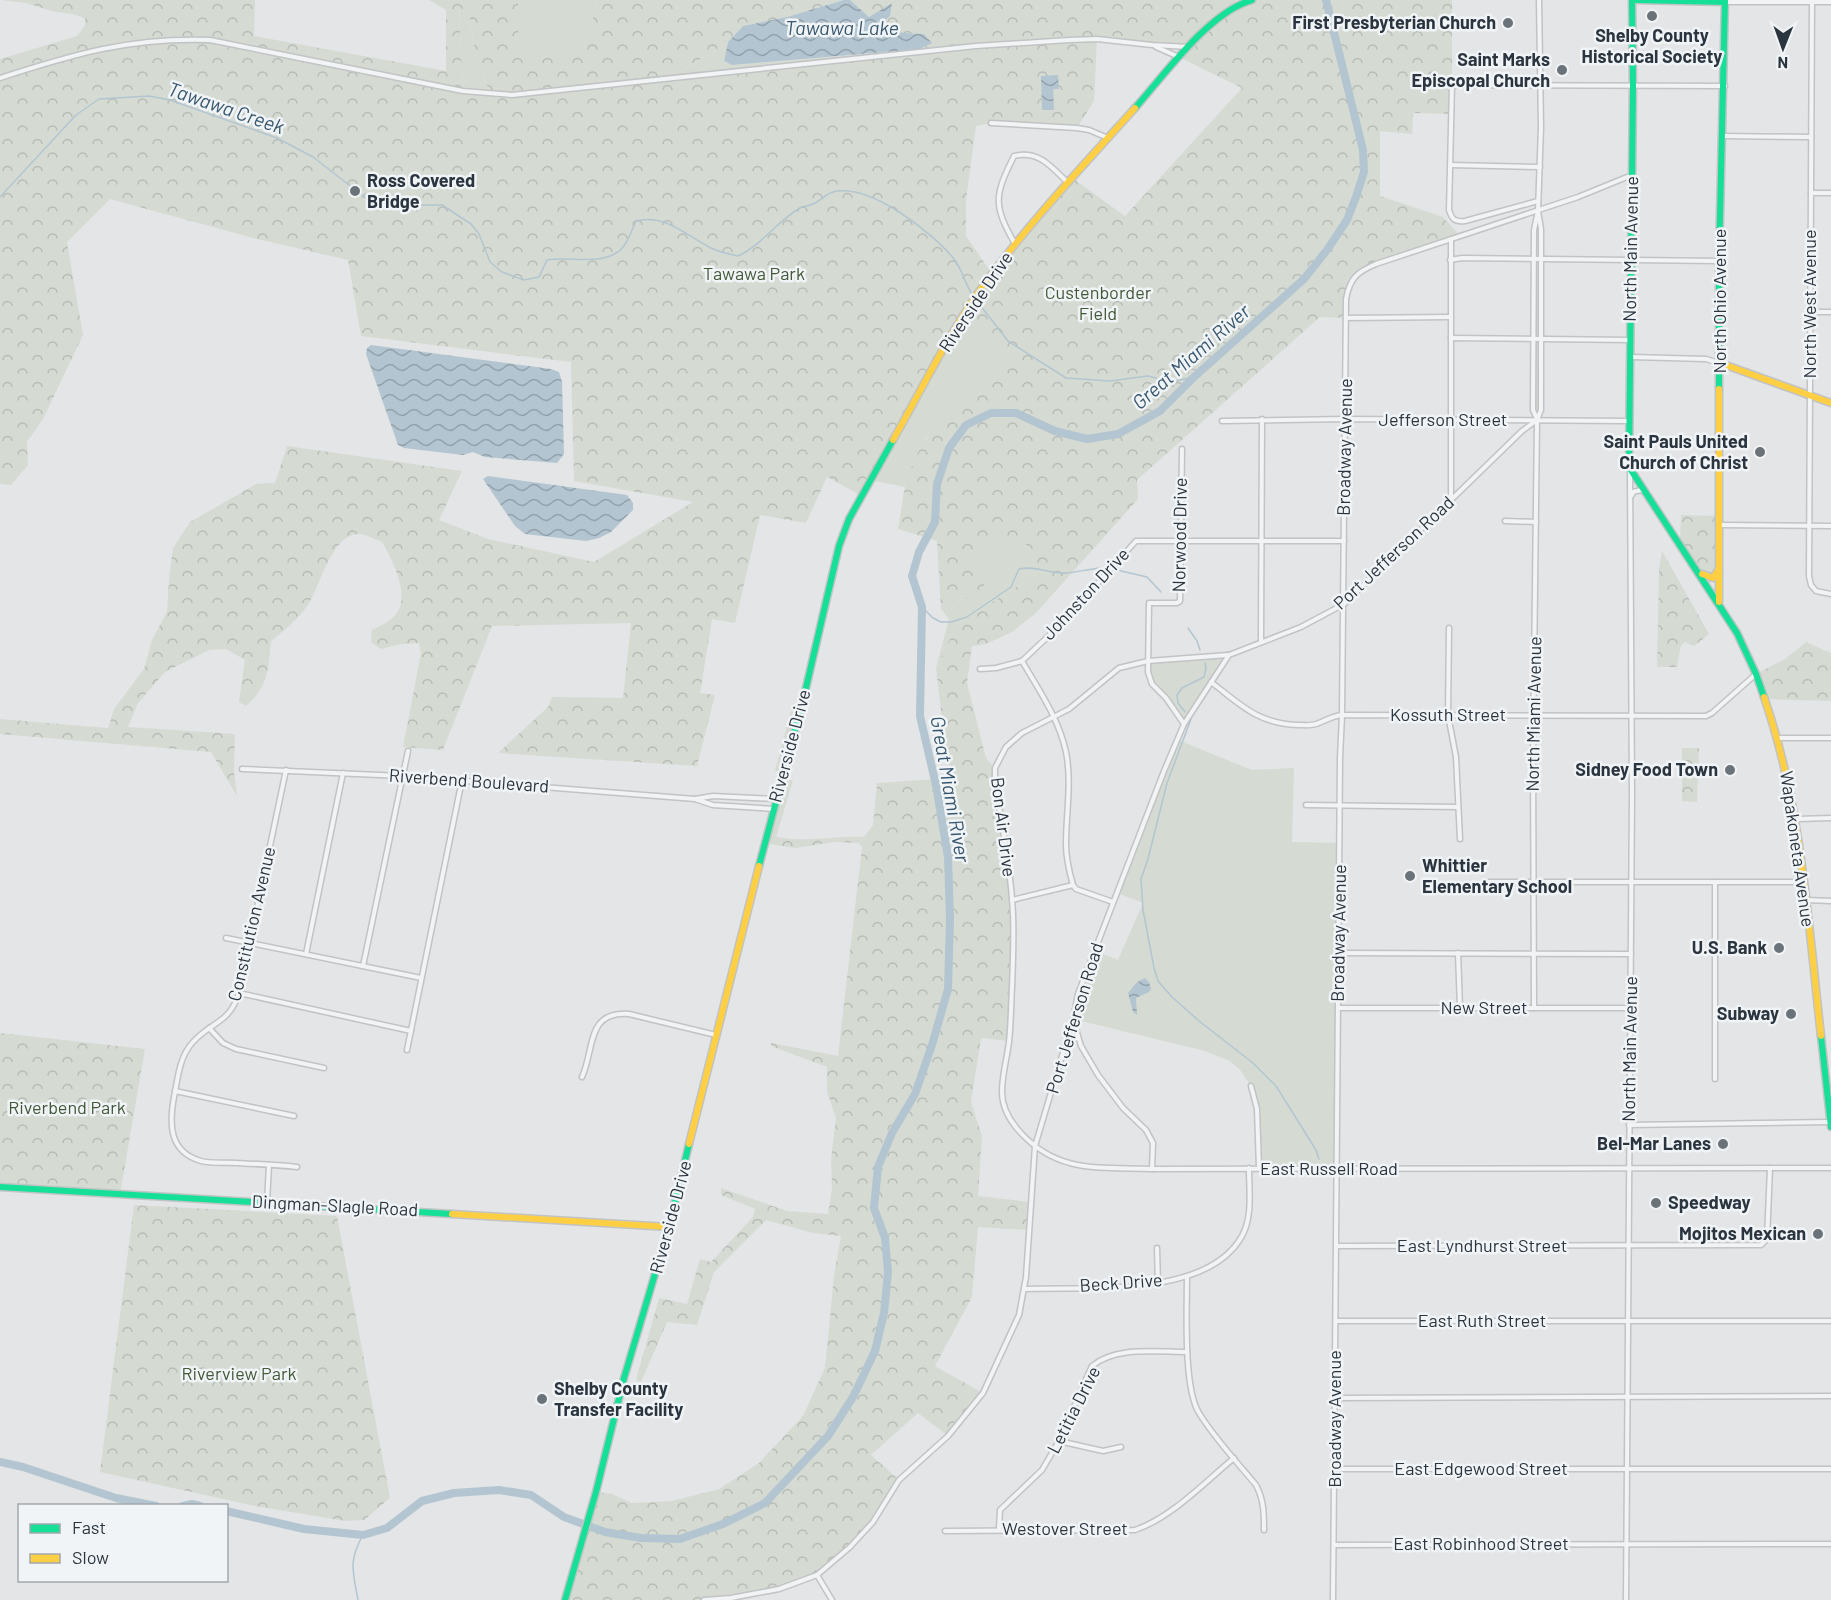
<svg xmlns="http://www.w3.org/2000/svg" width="1831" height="1600" viewBox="0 0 1831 1600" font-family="Barlow,sans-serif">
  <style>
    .grass { fill: #d5dbd3 }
    .forest { fill: url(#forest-crowns); fill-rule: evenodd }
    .water { fill: url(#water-waves) }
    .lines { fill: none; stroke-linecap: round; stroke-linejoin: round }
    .stream { stroke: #b3c5d0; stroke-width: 1.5 }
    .river { stroke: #b3c5d0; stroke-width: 8 }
    .street-casing { stroke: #c1c3c5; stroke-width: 7 }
    .fast-casing { stroke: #c1c3c5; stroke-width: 9 }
    .slow-casing { stroke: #c1c3c5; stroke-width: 9 }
    .street { stroke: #f2f3f4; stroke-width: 4 }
    .fast { stroke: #16e098; stroke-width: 6 }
    .slow { stroke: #ffcf43; stroke-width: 6 }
    .poi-dot { fill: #6b737a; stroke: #f1f4f6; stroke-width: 2 }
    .labels { text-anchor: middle; stroke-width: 5; stroke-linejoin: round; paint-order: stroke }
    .poi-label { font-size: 18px; font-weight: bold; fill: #2b353f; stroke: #f1f4f6; text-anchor: end }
    .street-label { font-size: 18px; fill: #2b353f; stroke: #f1f4f6 }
    .park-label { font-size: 18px; fill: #445939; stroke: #f1f4f6 }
    .water-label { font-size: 20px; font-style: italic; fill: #39586f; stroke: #f1f4f6 }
  </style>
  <defs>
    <pattern id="forest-crowns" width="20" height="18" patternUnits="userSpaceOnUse" patternTransform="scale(1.5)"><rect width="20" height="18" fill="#d5dbd3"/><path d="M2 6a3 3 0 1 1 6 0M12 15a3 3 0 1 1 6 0" fill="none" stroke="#b7bdb6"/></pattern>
    <pattern id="water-waves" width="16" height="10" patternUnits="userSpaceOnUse" patternTransform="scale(1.5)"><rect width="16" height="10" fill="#b3c5d0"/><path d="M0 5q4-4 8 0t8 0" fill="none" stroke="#92a1aa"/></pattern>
  </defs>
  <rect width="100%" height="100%" fill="#e3e5e7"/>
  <g class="grass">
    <path d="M518,0H598C590,18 595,33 583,49L535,59L527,58L518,50Z"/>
    <path d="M459,8H468L475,53L490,93L463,91Z"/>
    <path d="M728,42L724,61L732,65L899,51L920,49L921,52L671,78Z"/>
    <path d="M1538,211L1541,229V410L1537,420L1533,410L1534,230Z"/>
    <path d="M961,319L1015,357L1000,378L973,391L926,437L905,487L870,480Z"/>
    <path d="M987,539H1022L1030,550L1036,575L957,624L936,668L949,619L941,609L950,610L957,601L975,596V560Z"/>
    <path d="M1229,655L1184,724L1166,698L1152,684L1148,661Z"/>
    <path d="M792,707L800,708L783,771H775Z"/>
    <path d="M1178,740L1252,770L1294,768L1292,842L1340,843L1336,1169L1259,1168L1257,1109L1251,1086L1240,1070L1230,1061L1205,1051L1073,1019L1078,994L1095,951L1118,960L1143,903L1117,893Z"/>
    <path d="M781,780H793L776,837L767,834Z"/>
  </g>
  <g class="forest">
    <path d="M0,0H255L254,36L446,71V10L429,0H518V50L527,58L535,59L583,49C595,33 590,18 598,0H844L787,17L743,26L728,42L672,77L921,52L920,49L931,43L924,34L905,33L876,28L880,12L869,17L850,0H1236L1237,4L1252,0H1452V114L1413,113L1412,134L1380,131V196L1443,217L1460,236L1361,271L1348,288L1346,318L1320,317L1137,480L1138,499L1036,613L1012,632L986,644L972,646L967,683L986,758L995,768V782L1010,878L1013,915L1009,1041L981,1038L971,1102L982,1136L978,1196L1030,1202L1028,1230L978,1227L972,1297L935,1366L983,1393L948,1436L918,1413L871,1455L899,1480L873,1522L850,1547L817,1575L790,1586L714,1600H565L596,1492L612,1494L632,1503L672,1501L719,1489L759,1463L803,1416L825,1368L834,1276L841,1236L813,1233L766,1220L714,1272L697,1325L667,1322L641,1382L636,1380L659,1298L687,1304L700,1259L711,1262L753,1217L755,1209L721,1195V1188L787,1211L828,1214L832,1188L831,1159L836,1118L827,1092V1067L771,1046V1043L838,1056L862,847L859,843L835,842L795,848L764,843L767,834C798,845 831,835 864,837L873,825L877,783L953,778L946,752L936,668L957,624L1036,575L1030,550L1022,539H987L975,560L985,584L975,596L957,601L950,610L941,609L937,541L898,529C901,515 902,501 905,487C915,449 939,412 973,391C995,377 999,382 1015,357L961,320L862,496L827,477L806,523L760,515L735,623L712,619L700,693L715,695L697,766L498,753L548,707L552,697L623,698L631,623L492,626L443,750L403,747L421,653L419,643L401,644L381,649L371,642L372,630C380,626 390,622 396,614C411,596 392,559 382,542C375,539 367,535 360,534C332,532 320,587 308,605C298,619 285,630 271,641C268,670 269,686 246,706L239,702L245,660L226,649L209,650L165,672L138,703L128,727L235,734L234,772L237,796L211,752L0,734V719L108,728L114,709L144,669L152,640L167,612L169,579L173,548L190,522L256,484L275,483L287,446L462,471L439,520L488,539L594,562L693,502L574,481L571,362L361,336L348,260L257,239L110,199L67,242L83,335L43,419L27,442L28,465L11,485L0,484V59L77,36L85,26V18L73,14L55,12L26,3ZM468,8L475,53L490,93L463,91L459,9ZM1097,39L1188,47L1179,57L1242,88L1125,216L1071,177L992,274L966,236V200L976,126L991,123L1077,128L1094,101Z"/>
    <path d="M1681,515L1720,516L1717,574L1707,577L1698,569L1680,542Z"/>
    <path d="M1662,551L1709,634L1694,646L1685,642L1681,645L1677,667H1657L1659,568Z"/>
    <path d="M1806,642L1831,653V701L1765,699L1756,674L1785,659Z"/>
    <path d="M1682,748H1699L1697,802L1682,801Z"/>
    <path d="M0,1033L145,1049L120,1194L0,1187Z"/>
    <path d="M134,1205L337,1216L390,1498L364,1520L345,1521L255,1506L100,1472Z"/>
  </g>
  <g class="water">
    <path d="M844,0H850L869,17L892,3L890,16L876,28L905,33L924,34L932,43L920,49L732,65L724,61L728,42L743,26L787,17Z"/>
    <path d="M1058,75L1059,89H1053L1054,110H1042L1041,76Z"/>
    <path d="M371,345L551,369L559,372L562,382L564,454L557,463L485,457L473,452L463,455L404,448L398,445L366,354L367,348Z"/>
    <path d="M488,476L627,495L633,503V510L611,532L599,538L586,541L525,534L515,526L483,479Z"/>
    <path d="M1145,978L1149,982L1151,989L1149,992L1136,998L1137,1015L1133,1012L1128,993L1136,983Z"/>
  </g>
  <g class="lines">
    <g class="stream">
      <path d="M0,197L76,115L99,99L149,96L170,100L277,138L313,157L371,202L395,205H442L471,224L479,234L490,262L502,272L524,280L539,277L547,260C570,256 607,267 623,247C629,240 632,229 636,221C664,213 687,236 711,248C719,252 729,254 738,256C762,245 777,221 800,208C804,206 809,206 813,204C820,201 826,194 833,192C870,183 932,232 954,259C963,271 965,284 973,296"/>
      <path d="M976,300L1008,341L1066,378L1110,381L1148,376L1171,382L1194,377"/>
      <path d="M1117,570L1147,577L1161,592"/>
      <path d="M922,607L933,618L941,622H951L967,617L1011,587L1019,569C1035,565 1050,574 1067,573C1078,572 1089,569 1101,568"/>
      <path d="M1188,628L1197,641L1200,650"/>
      <path d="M1185,712L1178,703L1177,695L1182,688L1204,677L1206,668L1205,663"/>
      <path d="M1191,719L1167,783L1148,859L1141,879L1143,910L1154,968L1158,981L1172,997L1199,1021L1253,1063L1276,1086L1316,1150L1319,1159"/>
      <path d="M358,1600C353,1572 348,1561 363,1535"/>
    </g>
    <g class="river">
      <path d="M0,1462L23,1467L116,1498L156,1506"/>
      <path d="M183,1506L192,1504L200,1506"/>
      <path d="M226,1511L304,1529L363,1535L387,1528L422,1501L454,1493L499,1490L531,1495L564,1517L605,1532L641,1538L680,1539L723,1524L765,1503L828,1436L853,1397L875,1351L884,1313L888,1272L885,1238L874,1208L878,1167L892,1133L915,1094L932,1045L948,989L950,919L948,857L936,785L920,716L922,607L912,576L919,552L935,522L937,484L949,448L966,425L991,413H1016L1055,431L1087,439L1118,434L1160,411L1194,377L1304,279L1327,250L1347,220L1356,197L1364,172L1363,150L1326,0"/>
    </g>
    <defs>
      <g id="street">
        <path d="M1812,0L1809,576L1811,585L1816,591L1831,594"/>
        <path d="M1725,2H1831"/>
        <path d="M1156,47L1179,57"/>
        <path d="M0,78C74,54 131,37 210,40L463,91L512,95L976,46L1069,40L1097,39L1152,45L1189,47"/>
        <path d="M991,123L1077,128L1089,130L1108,138"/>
        <path d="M1723,136L1811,137"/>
        <path d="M1451,165L1540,167"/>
        <path d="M1811,193H1831"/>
        <path d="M1538,201L1465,221C1454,222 1452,219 1449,210L1452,85L1725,86"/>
        <path d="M1451,239V499"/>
        <path d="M1015,244C993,205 994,196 1014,156C1038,150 1051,166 1067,182"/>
        <path d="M1450,260L1462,258L1719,261"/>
        <path d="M1810,312H1831"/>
        <path d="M1346,318L1450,317"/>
        <path d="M1451,338L1630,340"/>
        <path d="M1631,357L1706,359L1719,363"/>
        <path d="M1537,419L1533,410L1534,230L1538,211L1541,127L1539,0"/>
        <path d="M1222,421L1346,419L1629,421"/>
        <path d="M1182,449L1180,601L1177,603H1149L1148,672L1152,684L1166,698L1184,724"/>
        <path d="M1632,495L1633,492L1641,490L1645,492"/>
        <path d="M1505,521L1536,522"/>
        <path d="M1720,525L1831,526"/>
        <path d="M1449,628L1448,715L1456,757L1460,839"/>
        <path d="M1261,642L1262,419"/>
        <path d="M1228,655L1148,661L1119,668L1069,709L1022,733L1006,747L995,768V782C1002,826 1011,870 1013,914C1014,938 1013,963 1012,987C1011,1005 1011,1024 1009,1042C1007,1058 1002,1075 1002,1092C1002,1107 1010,1121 1020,1132C1058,1174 1100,1167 1152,1169L1831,1168"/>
        <path d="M1022,661C1039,690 1059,719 1066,752C1072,782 1066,814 1066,844C1066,858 1069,871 1073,885"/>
        <path d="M980,669L996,668L1022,661L1056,629L1136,541H1344"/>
        <path d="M1211,682C1241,705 1257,723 1297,725C1303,725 1310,726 1316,724C1325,721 1332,716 1342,715L1706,716L1712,713L1756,674"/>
        <path d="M1778,738H1831"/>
        <path d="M242,769L402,776L695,799"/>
        <path d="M286,770L239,993C229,1024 212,1021 193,1042C179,1057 178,1078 174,1097C169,1124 169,1152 201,1161C212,1164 226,1162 238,1163C257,1164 277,1165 297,1167"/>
        <path d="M1306,805L1458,807"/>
        <path d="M774,809L713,805L695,799L713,796L776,799"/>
        <path d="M1797,819L1831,818"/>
        <path d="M1486,882H1803"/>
        <path d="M1715,882V1079"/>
        <path d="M1012,900L1073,885L1076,889L1113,902"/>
        <path d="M1806,900L1831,901"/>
        <path d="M226,938L421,978"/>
        <path d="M1339,953L1631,954"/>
        <path d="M1458,953L1460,1008"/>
        <path d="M306,954L343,773"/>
        <path d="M363,966L408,751"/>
        <path d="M239,993L411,1031"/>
        <path d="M1338,1008H1630"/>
        <path d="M1534,1008L1533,755L1537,420L1541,410V229L1538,211"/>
        <path d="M1073,1019L1081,1046L1098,1075L1123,1108L1146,1130L1153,1143L1152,1169"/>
        <path d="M209,1028L223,1043L236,1049L324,1068"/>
        <path d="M407,1050L462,780"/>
        <path d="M582,1077C595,1048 586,1011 629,1014L716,1035"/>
        <path d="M1251,1086L1257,1109L1259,1168"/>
        <path d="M175,1091L294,1116"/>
        <path d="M1629,1125L1830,1122"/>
        <path d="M267,1202L269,1165"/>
        <path d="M1336,1246L1761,1245L1767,1239L1770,1168"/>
        <path d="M1157,1248L1158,1284"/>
        <path d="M1187,1276C1187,1308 1183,1387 1199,1413C1215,1439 1237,1462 1256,1485C1264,1500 1264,1514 1264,1530"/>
        <path d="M1024,1289C1086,1286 1207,1299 1242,1236C1253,1216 1249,1190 1249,1168"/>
        <path d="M1336,1321H1831"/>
        <path d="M1335,1398L1831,1396"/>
        <path d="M1059,1441L1103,1451L1121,1447"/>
        <path d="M1335,1469H1831"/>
        <path d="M999,1529L1000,1510L1042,1470L1059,1441L1092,1366C1117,1346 1156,1352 1187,1352"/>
        <path d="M945,1531L1135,1530C1171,1518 1205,1482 1234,1458"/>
        <path d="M1334,1545L1831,1544"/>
        <path d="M817,1575L832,1600"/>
        <path d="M704,1600L731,1598L779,1589L817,1575L850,1547L873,1522L899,1480L948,1436L983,1393L1019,1315L1026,1277L1035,1146L1073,1019L1078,994L1164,771L1184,724L1229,655L1301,627L1344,604L1522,431L1537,420"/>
        <path d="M1333,1600L1340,758L1342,715L1346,299C1350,278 1357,272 1376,264L1578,197L1632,175"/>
        <path d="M1626,1600L1632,794L1630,470"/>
      </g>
      <g id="fast">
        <path d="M1632,0L1633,86L1629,467L1737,633L1756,674L1764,697"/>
        <path d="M1636,0L1725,2"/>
        <path d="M1135,108C1165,74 1209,12 1252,0"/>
        <path d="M1719,389V260L1725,0"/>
        <path d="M759,866L805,692L839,546L849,519L893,440"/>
        <path d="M1821,1036L1831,1127"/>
        <path d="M0,1187L452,1214"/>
        <path d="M565,1600L596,1492L624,1378L669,1227L689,1144"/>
      </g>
      <g id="slow">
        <path d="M1720,363L1831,403"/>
        <path d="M1719,389V602"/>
        <path d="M893,440C921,391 946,339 978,293C1025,227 1081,168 1135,108"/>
        <path d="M1702,574L1713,578L1719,569"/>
        <path d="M1764,697C1802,807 1808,922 1821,1036"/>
        <path d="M689,1144L759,866"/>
        <path d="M452,1214L669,1227"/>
      </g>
    </defs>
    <use href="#street" class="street-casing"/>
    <use href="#fast" class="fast-casing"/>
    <use href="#slow" class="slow-casing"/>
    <use href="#street" class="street"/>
    <use href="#fast" class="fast"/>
    <use href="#slow" class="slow"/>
  </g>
  <g class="poi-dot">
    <circle cx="1652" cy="16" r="6"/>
    <circle cx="1508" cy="23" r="6"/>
    <circle cx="1562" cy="70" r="6"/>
    <circle cx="355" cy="191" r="6"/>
    <circle cx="1760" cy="452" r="6"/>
    <circle cx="1730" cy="770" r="6"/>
    <circle cx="1410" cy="876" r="6"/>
    <circle cx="1779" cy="948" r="6"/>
    <circle cx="1791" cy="1014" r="6"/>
    <circle cx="1723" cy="1144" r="6"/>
    <circle cx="1656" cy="1203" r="6"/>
    <circle cx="1818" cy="1234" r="6"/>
    <circle cx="542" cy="1399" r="6"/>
  </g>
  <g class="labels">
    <g class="poi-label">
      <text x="1496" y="29">First Presbyterian Church</text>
      <text x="1652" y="42" text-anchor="middle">Shelby County<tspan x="1652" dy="21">Historical Society</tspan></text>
      <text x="1550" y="66">Saint Marks<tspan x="1550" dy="21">Episcopal Church</tspan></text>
      <text x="367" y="187" text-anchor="start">Ross Covered<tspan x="367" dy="21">Bridge</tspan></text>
      <text x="1748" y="448">Saint Pauls United<tspan x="1748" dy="21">Church of Christ</tspan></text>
      <text x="1718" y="776">Sidney Food Town</text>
      <text x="1422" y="872" text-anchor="start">Whittier<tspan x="1422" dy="21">Elementary School</tspan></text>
      <text x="1767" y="954">U.S. Bank</text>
      <text x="1779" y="1020">Subway</text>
      <text x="1711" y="1150">Bel-Mar Lanes</text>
      <text x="1668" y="1209" text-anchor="start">Speedway</text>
      <text x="1806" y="1240">Mojitos Mexican</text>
      <text x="554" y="1395" text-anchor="start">Shelby County<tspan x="554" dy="21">Transfer Facility</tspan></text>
    </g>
    <g class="street-label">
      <text transform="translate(1631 249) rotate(-89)" y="6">North Main Avenue</text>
      <text transform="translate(1720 301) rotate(-90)" y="6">North Ohio Avenue</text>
      <text transform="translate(976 302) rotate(-56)" y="6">Riverside Drive</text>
      <text transform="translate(1810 304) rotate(-90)" y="6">North West Avenue</text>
      <text x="1443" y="426">Jefferson Street</text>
      <text transform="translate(1345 447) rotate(-89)" y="6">Broadway Avenue</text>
      <text transform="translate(1180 535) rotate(-89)" y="6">Norwood Drive</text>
      <text transform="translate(1394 553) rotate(-43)" y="6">Port Jefferson Road</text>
      <text transform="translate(1086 594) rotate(-47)" y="6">Johnston Drive</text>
      <text transform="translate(1534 714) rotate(-89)" y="6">North Miami Avenue</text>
      <text x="1448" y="721">Kossuth Street</text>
      <text transform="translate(790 746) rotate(-75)" y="6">Riverside Drive</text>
      <text transform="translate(469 781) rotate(4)" y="6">Riverbend Boulevard</text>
      <text transform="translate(1003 827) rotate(83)" y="6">Bon Air Drive</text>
      <text transform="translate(1797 849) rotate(82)" y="6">Wapakoneta Avenue</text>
      <text transform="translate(252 924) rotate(-77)" y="6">Constitution Avenue</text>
      <text transform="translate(1339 933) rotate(-89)" y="6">Broadway Avenue</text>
      <text x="1484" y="1014">New Street</text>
      <text transform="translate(1075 1018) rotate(-73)" y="6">Port Jefferson Road</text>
      <text transform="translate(1630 1049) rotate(-89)" y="6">North Main Avenue</text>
      <text x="1329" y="1175">East Russell Road</text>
      <text transform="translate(335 1206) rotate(3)" y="6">Dingman-Slagle Road</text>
      <text transform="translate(671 1217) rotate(-75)" y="6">Riverside Drive</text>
      <text x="1482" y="1252">East Lyndhurst Street</text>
      <text transform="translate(1121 1283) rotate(-4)" y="6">Beck Drive</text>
      <text x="1482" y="1327">East Ruth Street</text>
      <text transform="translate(1074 1410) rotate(-63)" y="6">Letitia Drive</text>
      <text transform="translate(1335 1419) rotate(-90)" y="6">Broadway Avenue</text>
      <text x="1481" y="1475">East Edgewood Street</text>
      <text x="1065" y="1535">Westover Street</text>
      <text x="1481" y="1550">East Robinhood Street</text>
    </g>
    <g class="park-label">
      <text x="754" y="280">Tawawa Park</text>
      <text x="1098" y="299">Custenborder<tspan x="1098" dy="21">Field</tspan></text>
      <text x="67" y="1114">Riverbend Park</text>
      <text x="239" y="1380">Riverview Park</text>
    </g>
    <g class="water-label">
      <text x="842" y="35">Tawawa Lake</text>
      <text transform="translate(226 108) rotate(19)" y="7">Tawawa Creek</text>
      <text transform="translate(1191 357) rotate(-41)" y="7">Great Miami River</text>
      <text transform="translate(950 789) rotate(80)" y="7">Great Miami River</text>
    </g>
  </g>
  <rect x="18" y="1504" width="210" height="78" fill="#f1f4f6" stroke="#a2a8ad" stroke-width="1.5"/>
  <rect x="30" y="1524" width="30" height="9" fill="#16e098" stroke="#a2a8ad" stroke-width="1.5"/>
  <text x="72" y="1534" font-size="18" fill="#2b353f">Fast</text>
  <rect x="30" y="1554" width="30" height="9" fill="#ffcf43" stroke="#a2a8ad" stroke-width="1.5"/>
  <text x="72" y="1564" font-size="18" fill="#2b353f">Slow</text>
  <g transform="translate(1783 48) rotate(181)" stroke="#f1f4f6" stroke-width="4.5" paint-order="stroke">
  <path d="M0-4.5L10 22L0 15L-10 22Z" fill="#2b353f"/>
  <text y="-9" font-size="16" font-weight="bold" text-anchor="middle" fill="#2b353f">N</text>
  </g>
</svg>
